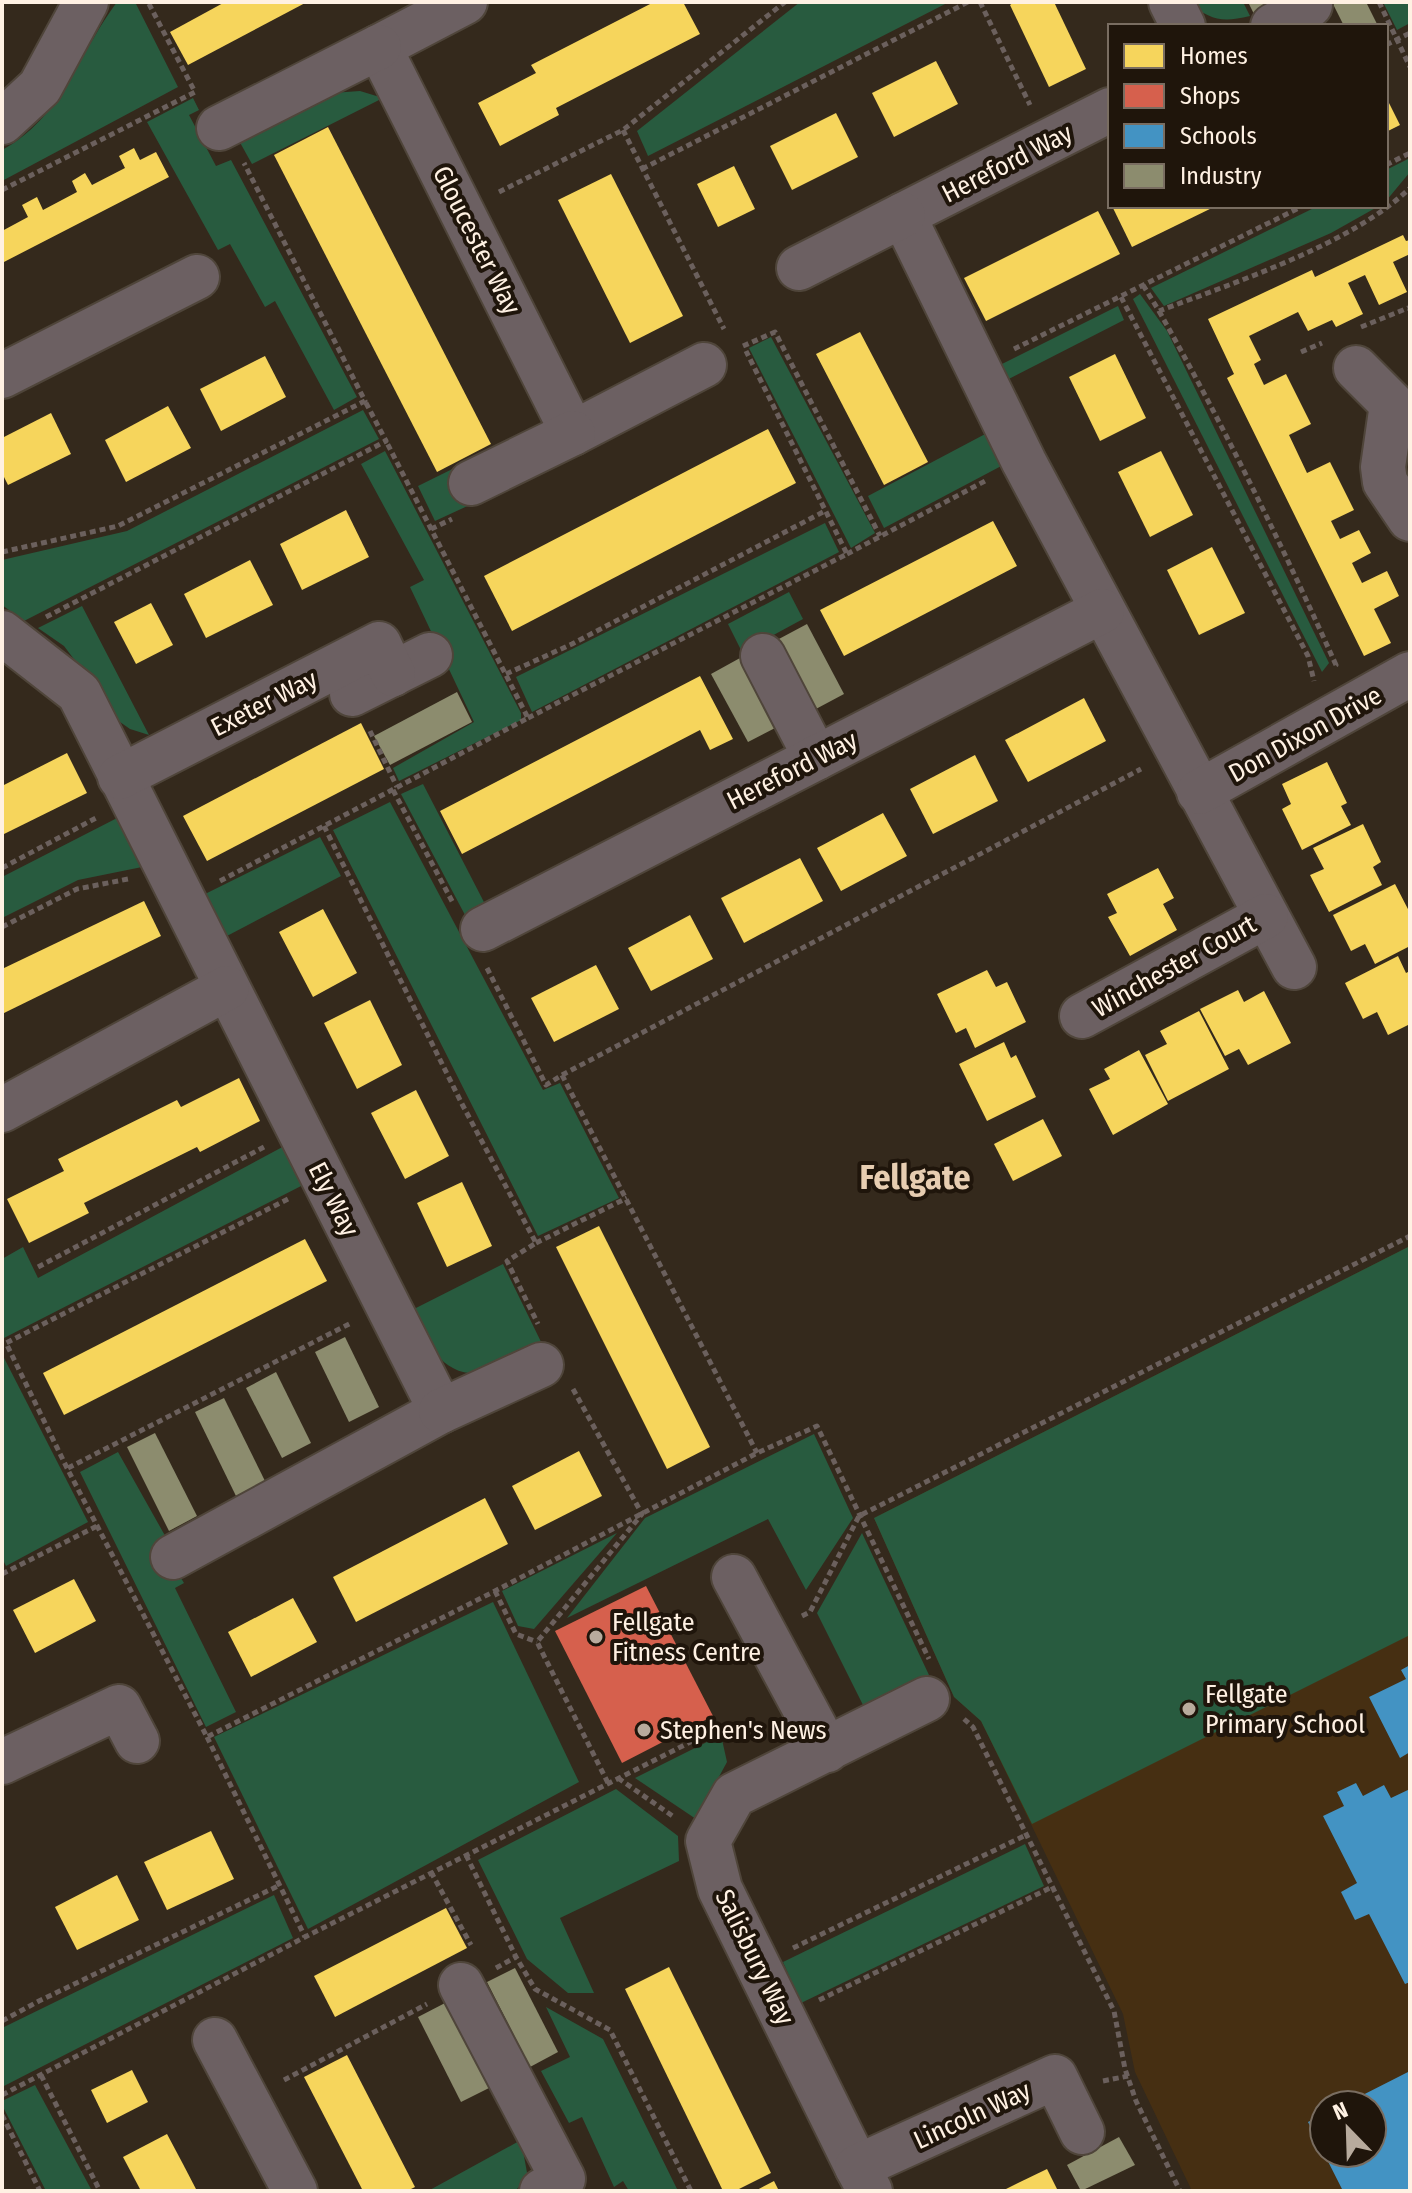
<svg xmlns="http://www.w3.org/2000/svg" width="1412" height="2193" viewBox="0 0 1412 2193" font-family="'Fira Sans Condensed',sans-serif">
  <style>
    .built { fill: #462f12; fill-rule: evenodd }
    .green { fill: #285b3f }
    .homes { fill: #f6d55c }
    .shops { fill: #d6604d }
    .schools { fill: #4393c3 }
    .industry { fill: #8c8c6e }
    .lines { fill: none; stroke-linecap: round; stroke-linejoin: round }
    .minor-casing { stroke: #4f453a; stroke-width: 48 }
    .path { stroke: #6b605d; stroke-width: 5; stroke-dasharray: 6 4; stroke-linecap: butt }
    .minor { stroke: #6c6062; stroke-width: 44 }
    .poi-dot { fill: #b8ab9d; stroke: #1f150b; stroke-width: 3 }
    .labels { text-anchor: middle; stroke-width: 8; stroke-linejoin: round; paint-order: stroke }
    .street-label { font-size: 26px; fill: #fff1e3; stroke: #1f150b }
    .poi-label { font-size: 26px; fill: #fff1e3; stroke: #1f150b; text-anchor: start }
    .district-label { font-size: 34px; font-weight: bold; fill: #e7cdb1; stroke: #1f150b }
  </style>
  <rect width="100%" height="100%" fill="#34291c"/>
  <path class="built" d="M1410,1246V2191H1192L1135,2072L1123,2014L981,1721L954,1697L874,1518ZM1324,2105H1372V2153H1324Z"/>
  <g class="green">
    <path d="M117,2H135L178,87L2,181V150C62,118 78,54 117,2Z"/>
    <path d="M800,2H949L648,156L637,131Z"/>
    <path d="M1188,2H1243L1250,16C1221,23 1211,20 1188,2Z"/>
    <path d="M1383,2H1410V23L1397,30Z"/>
    <path d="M360,91L383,98L252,164L238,139L332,93Z"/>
    <path d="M193,98L199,110L189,115L216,166L231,160L357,397L334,410L275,301L265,307L230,244L218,250L147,122Z"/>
    <path d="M1410,158V172L1386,201V170Z"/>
    <path d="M1318,206H1379L1331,233L1164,306L1151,288Z"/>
    <path d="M1140,294L1167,331L1329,663L1322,672L1133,299Z"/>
    <path d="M1118,306L1124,320L999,384L992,369Z"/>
    <path d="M771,337L875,533L851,548L749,348Z"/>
    <path d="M363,410L379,439L24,621L2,605V560L127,531Z"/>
    <path d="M539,426L474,503L435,521L418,486Z"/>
    <path d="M989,432L1005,464L884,528L868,496Z"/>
    <path d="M385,451L521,713V720L399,781L393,768L474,722L410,587L424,580L361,464Z"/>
    <path d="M825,523L839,552L532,712L516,677Z"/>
    <path d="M789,592L803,619L742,652L728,624Z"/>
    <path d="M82,606L149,735L130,729L110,715L92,683L64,646L38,628Z"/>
    <path d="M423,784L486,906L465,915L401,794Z"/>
    <path d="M390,802L543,1090L560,1083L619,1198L538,1236L333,830Z"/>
    <path d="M121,816L147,866L78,880L2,918V877Z"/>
    <path d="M320,837L341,876L225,937L201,896Z"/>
    <path d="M288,1144L307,1183L2,1339V1259L23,1247L38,1278Z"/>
    <path d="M1410,1246V1635L1032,1824L981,1721L954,1697L874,1518Z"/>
    <path d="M503,1264L544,1348C528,1356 509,1368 492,1372C445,1382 428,1347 412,1310Z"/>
    <path d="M2,1354L88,1522L6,1566L2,1558Z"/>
    <path d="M814,1434L853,1518L806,1590L768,1519L567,1618L645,1518Z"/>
    <path d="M118,1452L168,1541L161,1545L184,1583L175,1588L236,1712L206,1727L80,1472Z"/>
    <path d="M617,1533L534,1629L518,1626L502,1591Z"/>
    <path d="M862,1533L929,1675L864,1707L817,1613Z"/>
    <path d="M493,1602L579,1782L308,1929L214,1737Z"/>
    <path d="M721,1735L727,1762L696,1819L635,1778Z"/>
    <path d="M616,1789L678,1836L679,1861L560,1918L594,1993H568L527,1959L478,1860Z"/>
    <path d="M1025,1844L1044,1886L801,2003L783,1962Z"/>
    <path d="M274,1895L293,1938L2,2087V2028Z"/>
    <path d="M546,2007L603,2039L678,2191H629L623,2181L614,2187L582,2117L569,2123L541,2071L570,2057Z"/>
    <path d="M35,2085L92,2191H46L2,2105V2101Z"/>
    <path d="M521,2140L528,2178L515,2191H428Z"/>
  </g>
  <g class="homes">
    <path d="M225,2H307L188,65L170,32Z"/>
    <path d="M654,2H683L700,34L556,108L559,115L500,146L478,103L536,73L531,65Z"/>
    <path d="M1014,2H1054L1086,69L1049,87L1010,5Z"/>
    <path d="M936,61L958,104L894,137L872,93Z"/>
    <path d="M1386,97L1400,125L1386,132Z"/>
    <path d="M836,113L858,157L792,190L770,146Z"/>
    <path d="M328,127L491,444L437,472L274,155Z"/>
    <path d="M134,148L140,160L156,152L169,177L2,263V231L28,217L22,205L37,197L43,210L77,192L72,181L85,173L92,185L125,168L119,156Z"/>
    <path d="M734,166L755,209L718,227L697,184Z"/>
    <path d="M611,174L683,316L630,343L558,200Z"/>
    <path d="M1112,206H1216L1132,247Z"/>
    <path d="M1098,211L1120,254L986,321L964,278Z"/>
    <path d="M1403,235L1406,241L1410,240V254L1393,262L1407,292L1379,305L1365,275L1348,283L1363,314L1336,327L1332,320L1308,331L1298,312L1249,336L1261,360L1254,364L1264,385L1286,374L1311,424L1289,435L1307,473L1330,462L1354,510L1331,521L1340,539L1359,530L1371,553L1352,563L1362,583L1387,571L1399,596L1374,609L1391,643L1364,656L1227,378L1234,374L1208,319L1312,270L1315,277Z"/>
    <path d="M860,332L928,462L884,485L816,354Z"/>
    <path d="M1115,354L1146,418L1100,441L1069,377Z"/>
    <path d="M265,356L286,397L221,431L200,389Z"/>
    <path d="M168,406L191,448L126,482L105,440Z"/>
    <path d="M51,413L71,454L8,485L2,473V438Z"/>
    <path d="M768,429L796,483L512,631L484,576Z"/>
    <path d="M1161,451L1193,515L1150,537L1118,472Z"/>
    <path d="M346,510L369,557L302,590L280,544Z"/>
    <path d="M993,521L1017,566L844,656L820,610Z"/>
    <path d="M1212,547L1245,613L1199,635L1167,570Z"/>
    <path d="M250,560L273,605L206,638L184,594Z"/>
    <path d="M151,603L173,645L136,664L114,622Z"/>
    <path d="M700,676L733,739L710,750L700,730L462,854L440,811Z"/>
    <path d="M1084,698L1106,741L1028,782L1005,740Z"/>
    <path d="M361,723L384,769L207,861L183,816Z"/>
    <path d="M67,753L87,793L2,835V786Z"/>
    <path d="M975,755L998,801L933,834L910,789Z"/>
    <path d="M1327,762L1347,803L1341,806L1351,825L1302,850L1282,809L1291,804L1282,784Z"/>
    <path d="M883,813L907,856L841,891L817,848Z"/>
    <path d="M1363,824L1381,862L1373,867L1382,885L1329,912L1310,875L1324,869L1313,848Z"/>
    <path d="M800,858L823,901L744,943L721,898Z"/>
    <path d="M1158,868L1174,898L1163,904L1177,930L1130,956L1108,917L1117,913L1107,894Z"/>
    <path d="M1395,884L1410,913V946L1375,964L1365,944L1351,951L1333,915Z"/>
    <path d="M144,901L161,936L2,1014V969Z"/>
    <path d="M323,909L357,973L313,997L279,932Z"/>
    <path d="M690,915L713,959L651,991L628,948Z"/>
    <path d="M1398,956L1406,973L1410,971V1024L1388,1035L1377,1012L1363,1019L1345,983Z"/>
    <path d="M596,965L619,1009L554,1042L531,998Z"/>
    <path d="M987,970L996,987L1007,982L1026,1022L975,1048L966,1028L956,1033L937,994Z"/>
    <path d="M1238,990L1244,1002L1264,991L1291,1043L1248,1065L1239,1049L1225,1056L1200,1009Z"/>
    <path d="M370,1000L402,1065L357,1089L324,1023Z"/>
    <path d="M1199,1011L1229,1069L1168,1101L1145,1055L1167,1044L1160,1031Z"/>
    <path d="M1004,1042L1011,1058L1016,1055L1036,1097L987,1121L959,1064Z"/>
    <path d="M1139,1050L1168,1104L1113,1135L1089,1089L1110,1079L1104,1069Z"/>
    <path d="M239,1078L260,1121L200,1152L197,1147L84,1203L89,1213L29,1243L7,1199L64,1171L58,1159L177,1100L181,1107Z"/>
    <path d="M416,1090L449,1156L405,1179L371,1113Z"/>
    <path d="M1043,1119L1062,1156L1013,1181L994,1144Z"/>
    <path d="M462,1182L492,1246L447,1267L417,1203Z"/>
    <path d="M599,1226L710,1447L667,1469L556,1247Z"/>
    <path d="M305,1239L327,1281L64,1415L43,1373Z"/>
    <path d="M579,1451L602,1496L535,1530L512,1486Z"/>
    <path d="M485,1498L508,1544L356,1622L333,1577Z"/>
    <path d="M74,1579L96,1621L35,1653L13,1610Z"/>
    <path d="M293,1598L317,1642L251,1677L228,1632Z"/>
    <path d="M211,1831L234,1879L167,1910L144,1862Z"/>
    <path d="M117,1875L139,1920L77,1950L55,1907Z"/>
    <path d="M446,1908L467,1948L335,2017L314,1976Z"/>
    <path d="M669,1967L771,2173L735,2191H723L625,1989Z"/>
    <path d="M347,2055L415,2187L407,2191H363L304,2077Z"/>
    <path d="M132,2070L148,2102L107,2123L91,2090Z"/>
    <path d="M167,2134L184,2166L197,2191H141L123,2157Z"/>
    <path d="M1047,2169L1058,2191H1002L1018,2183Z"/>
    <path d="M774,2181L779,2191H755Z"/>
  </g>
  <path class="shops" d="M646,1586L713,1716L622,1763L555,1631Z"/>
  <g class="schools">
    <path d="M1410,1665V1752L1400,1758L1369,1697L1406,1679L1401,1670Z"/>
    <path d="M1356,1783L1363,1796L1384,1785L1391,1798L1410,1789V1982L1405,1984L1369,1914L1355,1920L1341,1892L1357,1883L1323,1816L1344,1806L1337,1792Z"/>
    <path d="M1410,2071V2190L1343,2191L1308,2122L1324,2114V2153H1372V2105H1343Z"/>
  </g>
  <g class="industry">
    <path d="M1248,2H1284L1255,16Z"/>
    <path d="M1332,2H1366L1378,26H1344Z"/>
    <path d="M807,624L844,694L814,710L777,640Z"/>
    <path d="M740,658L777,727L748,742L711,674Z"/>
    <path d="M457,692L472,722L390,765L374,736Z"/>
    <path d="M345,1337L379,1407L349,1422L315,1352Z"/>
    <path d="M276,1372L311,1443L282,1458L246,1388Z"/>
    <path d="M224,1398L265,1481L236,1496L195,1412Z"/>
    <path d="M155,1433L197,1516L169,1531L127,1447Z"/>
    <path d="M515,1968L558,2052L530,2067L487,1982Z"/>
    <path d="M447,2002L489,2088L461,2102L418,2017Z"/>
    <path d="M1119,2137L1135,2165L1081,2191L1067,2165Z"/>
  </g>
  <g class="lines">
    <defs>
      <g id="minor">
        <path d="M465,2L379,47L573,433L704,365"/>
        <path d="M1171,2L1183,26"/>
        <path d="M1273,26L1310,5"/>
        <path d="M1110,110L903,215L1024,462L1294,967"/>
        <path d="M2,122L40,87L86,2"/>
        <path d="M219,128L379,47"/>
        <path d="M799,268L903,215"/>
        <path d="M1356,368L1392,404L1383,467L1385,482L1410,519"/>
        <path d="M2,376L197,277"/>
        <path d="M471,483L573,433"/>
        <path d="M2,633L79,693L441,1411L173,1557"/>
        <path d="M763,656L816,758"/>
        <path d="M352,694L430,655"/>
        <path d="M120,777L379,644L393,674"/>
        <path d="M1199,792L1410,674"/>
        <path d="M483,929L1102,611"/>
        <path d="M1082,1016L1266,916"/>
        <path d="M2,1110L227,988"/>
        <path d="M441,1411L541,1365"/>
        <path d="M734,1577L827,1750"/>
        <path d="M2,1762L119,1707L137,1741"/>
        <path d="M461,1985L563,2179L542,2191"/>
        <path d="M215,2040L295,2191"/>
        <path d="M857,2167L720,1889L708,1841L734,1795L927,1699"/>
        <path d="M870,2191L857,2167L1055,2077L1082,2132"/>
      </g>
    </defs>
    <use href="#minor" class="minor-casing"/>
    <g class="path">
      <path d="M980,2L1030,105"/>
      <path d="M1379,2L1410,67"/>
      <path d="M1386,45L1410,33"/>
      <path d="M623,130L724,329"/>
      <path d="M1386,165L1410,153"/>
      <path d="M642,169L968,2"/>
      <path d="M2,190L195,92L148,2"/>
      <path d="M499,192L623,130L785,2"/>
      <path d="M1143,285L1159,311C1236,282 1352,244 1410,188"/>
      <path d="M1121,297L1308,656L1314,681"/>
      <path d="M1159,311C1224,426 1282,545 1336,665L1333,667"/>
      <path d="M1361,327L1408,308L1410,309"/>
      <path d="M743,346L775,332L880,536"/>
      <path d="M1014,349L1303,206"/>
      <path d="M1301,352L1322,343"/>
      <path d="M431,529L452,519"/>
      <path d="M2,552L118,526L365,401L244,163"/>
      <path d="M847,554L987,480"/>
      <path d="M46,617L386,441L365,401"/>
      <path d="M506,674L572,644L825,511"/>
      <path d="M528,718L847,554L746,351"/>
      <path d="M370,731L397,787"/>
      <path d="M393,790L453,903"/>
      <path d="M324,826L462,1104L536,1243L507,1261L538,1324"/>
      <path d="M2,868L96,818"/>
      <path d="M220,881L528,718L386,441"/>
      <path d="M2,927L77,889L128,879"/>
      <path d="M487,968L546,1085L562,1075L757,1453"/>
      <path d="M562,1075L1141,769"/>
      <path d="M288,1199L6,1343L67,1468L207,1737L495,1591L757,1453L817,1426L929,1659"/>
      <path d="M536,1243L627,1198"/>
      <path d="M38,1267L264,1147"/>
      <path d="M573,1389L642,1514L537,1642L608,1783"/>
      <path d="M68,1468L351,1323"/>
      <path d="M2,1574L97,1526"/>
      <path d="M495,1591L516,1634L537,1642"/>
      <path d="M802,1616L810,1612L859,1516L1410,1236"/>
      <path d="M964,1719L973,1727L1114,2011L1125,2069L1136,2101L1180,2191"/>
      <path d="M207,1737L305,1937"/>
      <path d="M618,1778L674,1817"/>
      <path d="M466,1855L516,1957L535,1989L610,2030L691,2191"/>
      <path d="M431,1872L471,1945"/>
      <path d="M793,1948L1026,1835"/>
      <path d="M496,1968L516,1957"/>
      <path d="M819,2000L1052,1887"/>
      <path d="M2,2021L39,2001L280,1885"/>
      <path d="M41,2075L100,2191"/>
      <path d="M284,2080L427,2004"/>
      <path d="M1103,2081L1128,2076"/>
      <path d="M2,2095L305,1937L720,1727"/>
      <path d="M2,2115L40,2191"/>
    </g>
    <use href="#minor" class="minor"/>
  </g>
  <g class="poi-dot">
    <circle cx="596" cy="1637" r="8"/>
    <circle cx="1189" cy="1709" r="8"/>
    <circle cx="644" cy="1730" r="8"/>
  </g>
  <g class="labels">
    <g class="street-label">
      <text transform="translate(1007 163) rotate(-27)" y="9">Hereford Way</text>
      <text transform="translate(477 240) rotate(63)" y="9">Gloucester Way</text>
      <text transform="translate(264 703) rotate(-27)" y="9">Exeter Way</text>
      <text transform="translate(1305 734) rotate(-29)" y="9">Don Dixon Drive</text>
      <text transform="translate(792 770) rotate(-27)" y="9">Hereford Way</text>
      <text transform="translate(1174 966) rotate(-29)" y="9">Winchester Court</text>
      <text transform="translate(334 1199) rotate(63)" y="9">Ely Way</text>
      <text transform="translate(755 1957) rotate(64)" y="9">Salisbury Way</text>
      <text transform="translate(972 2115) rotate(-25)" y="9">Lincoln Way</text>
    </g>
    <g class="poi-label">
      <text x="612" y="1631">Fellgate<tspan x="612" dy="30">Fitness Centre</tspan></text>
      <text x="1205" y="1703">Fellgate<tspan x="1205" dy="30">Primary School</tspan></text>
      <text x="660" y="1739">Stephen's News</text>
    </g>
    <g class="district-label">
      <text x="915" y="1189">Fellgate</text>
    </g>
  </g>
  <rect width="1412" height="2193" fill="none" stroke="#fff1e3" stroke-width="8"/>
  <rect x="1108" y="24" width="280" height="184" fill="#1f150b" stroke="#796d61" stroke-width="2"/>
  <rect x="1124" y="44" width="40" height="24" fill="#f6d55c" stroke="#796d61" stroke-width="2"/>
  <text x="1180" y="64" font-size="24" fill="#fff1e3">Homes</text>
  <rect x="1124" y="84" width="40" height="24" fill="#d6604d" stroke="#796d61" stroke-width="2"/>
  <text x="1180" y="104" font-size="24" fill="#fff1e3">Shops</text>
  <rect x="1124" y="124" width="40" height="24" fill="#4393c3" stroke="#796d61" stroke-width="2"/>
  <text x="1180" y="144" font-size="24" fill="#fff1e3">Schools</text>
  <rect x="1124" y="164" width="40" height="24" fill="#8c8c6e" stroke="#796d61" stroke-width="2"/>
  <text x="1180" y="184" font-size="24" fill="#fff1e3">Industry</text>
  <g transform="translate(1348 2129) rotate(337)"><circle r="38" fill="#1f150b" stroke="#796d61" stroke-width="2"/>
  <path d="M0-6L14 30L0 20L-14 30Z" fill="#b8ab9d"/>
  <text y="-12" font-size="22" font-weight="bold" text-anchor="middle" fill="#fff1e3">N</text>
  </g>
</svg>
